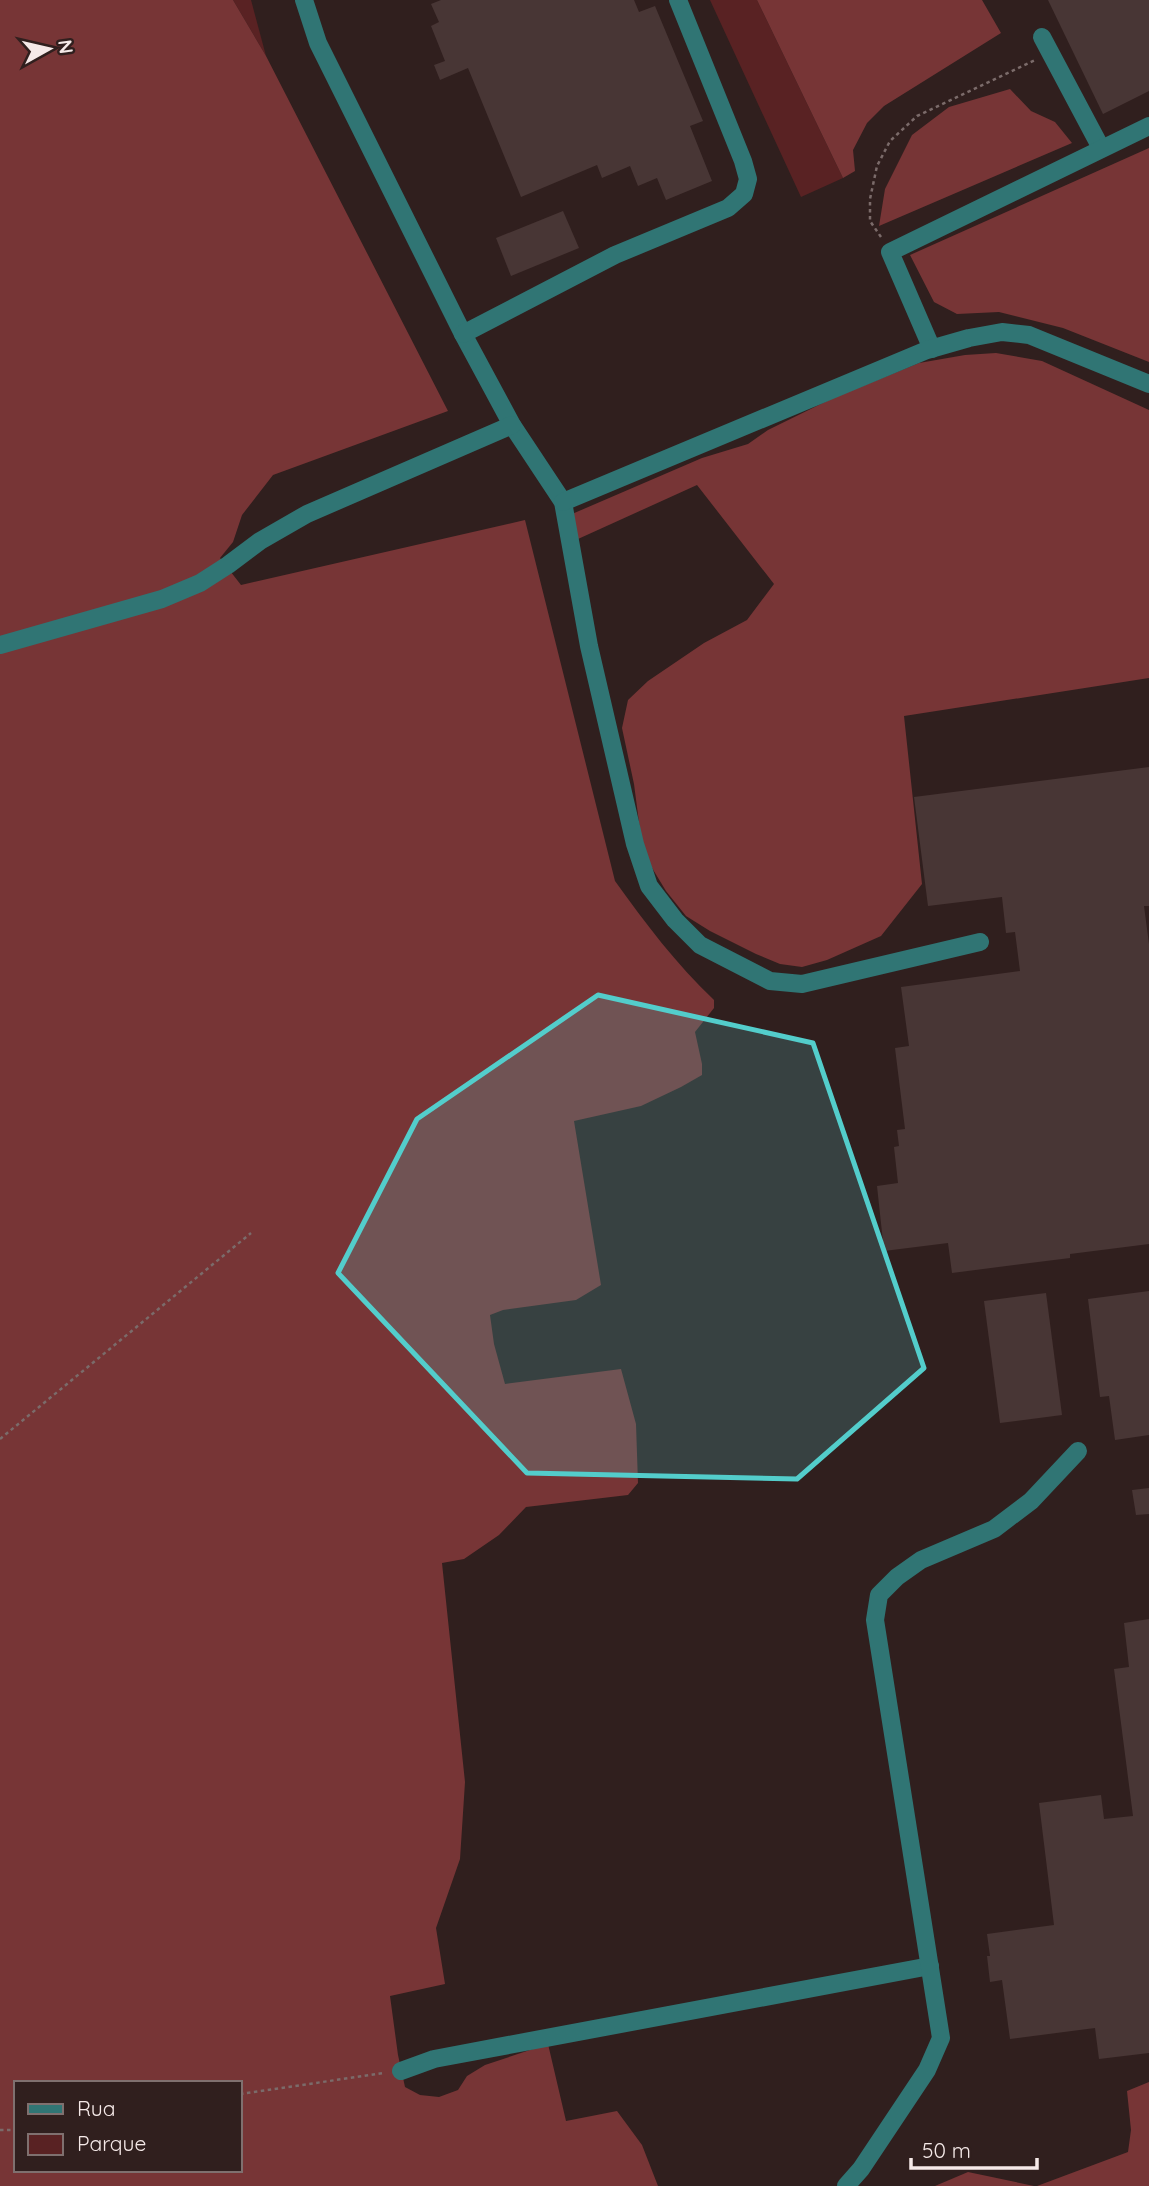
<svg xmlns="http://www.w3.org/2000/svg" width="1149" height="2186" viewBox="0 0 1149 2186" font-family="Quicksand,sans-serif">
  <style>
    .green { fill: #592223 }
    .forest { fill: #773536; fill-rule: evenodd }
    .building { fill: #483635 }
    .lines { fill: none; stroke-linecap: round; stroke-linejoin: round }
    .path { stroke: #7b6b6a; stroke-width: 2.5; stroke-dasharray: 3.5 3.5; stroke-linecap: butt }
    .minor { stroke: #307574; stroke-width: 18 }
    .marked { fill: #53cdcb; fill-opacity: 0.2; stroke: #53cdcb; stroke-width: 5; stroke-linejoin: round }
  </style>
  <rect width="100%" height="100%" fill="#301f1e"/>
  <g class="green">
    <path d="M233,0H251L266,56Z"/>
    <path d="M710,0H757L843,178L801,197Z"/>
  </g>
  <g class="forest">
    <path d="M0,0H233L266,56L448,411L273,475L242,515L233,542L220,558L241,585L525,520L615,881C646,924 676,964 714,1000V1008L695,1032L702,1064V1075L681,1087L641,1106L574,1121L601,1285L576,1300L503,1310L490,1315L494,1344L505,1384L621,1369L636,1424L638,1483L628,1495L526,1507L499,1535L464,1559L442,1563L465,1782L460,1859L436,1928L445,1984L390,1996L398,2055L405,2087L420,2095L439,2097L458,2090L467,2076L485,2065L548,2044L566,2121L617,2111L642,2145L658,2186H0ZM16,2083H240V2170H16Z"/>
    <path d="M757,0H982L1001,33L884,106L867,123L853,150L855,171L843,178Z"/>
    <path d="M1010,89L1031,111L1055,122L1072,143L879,226L885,189L912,135L949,107Z"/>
    <path d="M1149,148V362L1063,328L999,312L957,314L934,302L910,255Z"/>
    <path d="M996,353L1042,361L1149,410V678L904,716L922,884L881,936L827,960L802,967L780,964L756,954L710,931L686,916L666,891L643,853L634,784L622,728L628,700L648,681L704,643L747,620L774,584L697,485L578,539L572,514L702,458L748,444L768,430L833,398L919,363L965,355Z"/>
    <path d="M1149,2082V2186H1037L1128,2152L1131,2130L1127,2091Z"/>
    <path d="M968,2172L1034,2186H935Z"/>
  </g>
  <g class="building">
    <path d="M441,0H634L639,12L655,6L703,121L690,126L712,181L666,200L657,178L638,186L630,166L602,178L597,165L521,197L468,68L440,80L434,65L445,61L431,26L439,22L431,4Z"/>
    <path d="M1048,0H1149V91L1103,114Z"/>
    <path d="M563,211L579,248L511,276L496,238Z"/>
    <path d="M1149,767V906H1144L1149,944V1244L1070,1254V1258L952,1273L948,1243L884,1251L877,1186L898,1183L894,1147L899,1146L897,1130L905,1129L895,1048L909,1046L901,987L1020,971L1015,932L1006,933L1002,897L928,906L914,797Z"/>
    <path d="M1149,1291V1435L1115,1440L1109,1396L1100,1397L1088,1299Z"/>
    <path d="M1046,1293L1062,1415L1000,1423L984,1301Z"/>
    <path d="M1149,1488V1514L1136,1515L1132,1490Z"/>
    <path d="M1149,1619V2053L1099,2059L1095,2028L1010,2039L1002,1980L990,1982L987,1956H990L987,1934L1054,1925L1039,1803L1101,1795L1104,1819L1133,1816L1114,1669L1129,1667L1124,1623Z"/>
  </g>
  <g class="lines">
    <g class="path">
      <path d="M881,237L870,221V199L877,166L890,141L917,116L1035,60"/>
      <path d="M0,1439L251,1233"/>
      <path d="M240,2094L384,2073"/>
      <path d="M0,2130H16"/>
    </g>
    <g class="minor">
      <path d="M304,0L318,43L463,334L512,425L563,502L589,646L635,844L649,886L675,920L700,945L770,981L802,984L980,942"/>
      <path d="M1042,37L1101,148"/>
      <path d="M463,334L615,255L728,208L744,194L748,179L743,161L678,0"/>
      <path d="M932,349L890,252L1149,126"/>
      <path d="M563,502L927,350L969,338L1002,332L1029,335L1149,384"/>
      <path d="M0,645L162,599L200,583L228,565L260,541L307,514L512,425"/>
      <path d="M401,2071L434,2059L930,1966"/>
      <path d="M846,2186L861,2169L927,2070L941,2038L875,1620L879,1595L897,1577L921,1560L994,1529L1031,1501L1078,1451"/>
    </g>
  </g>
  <path class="marked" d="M598,995L813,1043L924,1368L797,1479L527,1473L338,1273L417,1119Z"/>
  <rect x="14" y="2081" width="228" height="91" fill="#301f1e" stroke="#7f706f" stroke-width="2"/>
  <rect x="28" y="2104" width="35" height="10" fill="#307574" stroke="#7f706f" stroke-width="2"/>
  <text x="77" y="2116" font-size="21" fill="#f5e9e8">Rua</text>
  <rect x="28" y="2134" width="35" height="21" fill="#592223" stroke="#7f706f" stroke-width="2"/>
  <text x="77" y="2151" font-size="21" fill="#f5e9e8">Parque</text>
  <g transform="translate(49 49) rotate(82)" stroke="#301f1e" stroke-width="5" paint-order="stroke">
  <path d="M0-5L12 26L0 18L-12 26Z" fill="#f5e9e8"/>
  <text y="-10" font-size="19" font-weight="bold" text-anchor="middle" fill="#f5e9e8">N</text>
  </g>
  <path d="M911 2158v10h126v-10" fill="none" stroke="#f5e9e8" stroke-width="3.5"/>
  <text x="922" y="2158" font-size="21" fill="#f5e9e8" stroke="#301f1e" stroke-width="5" paint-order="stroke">50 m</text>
</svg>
